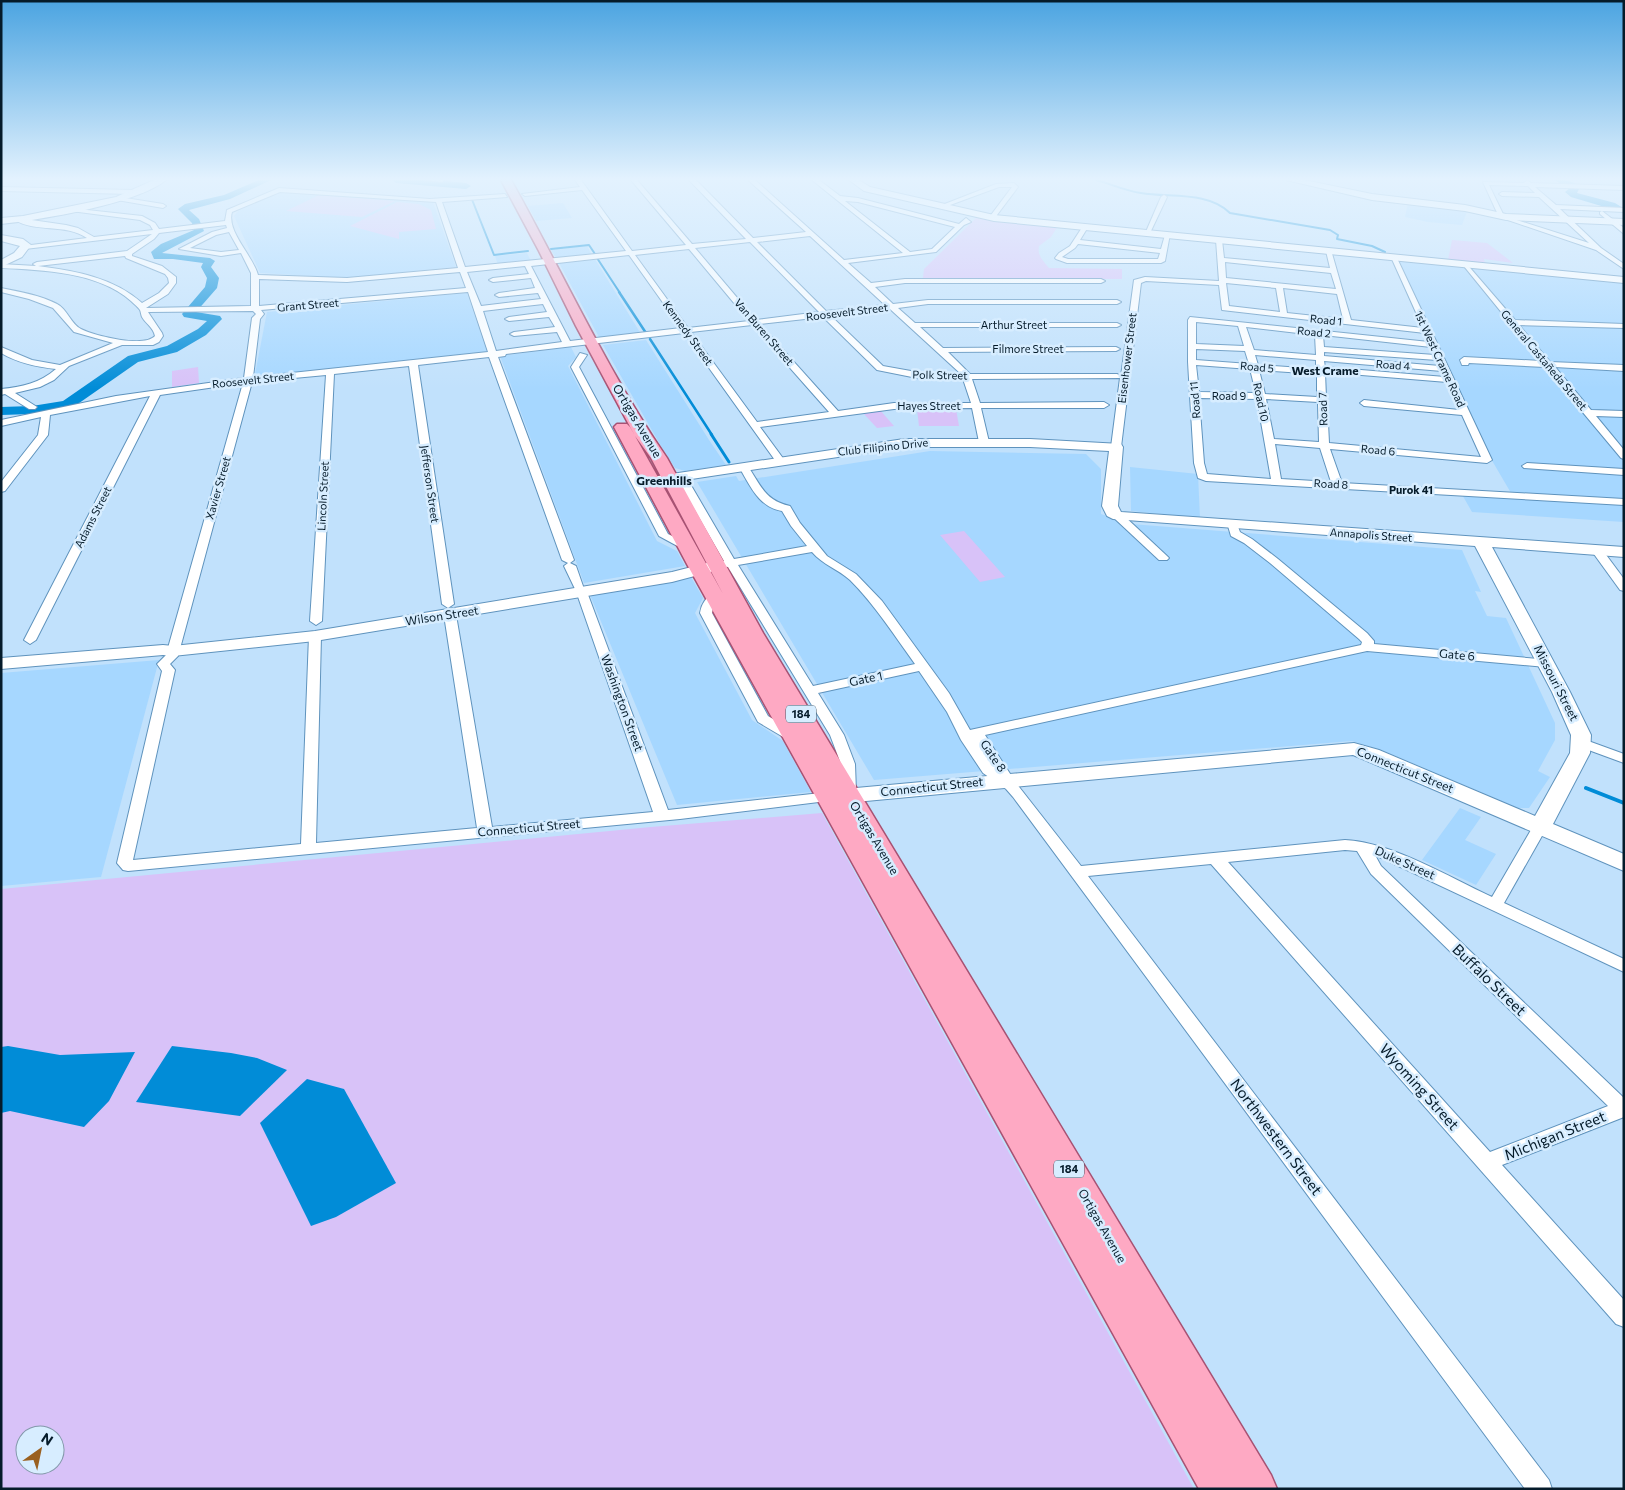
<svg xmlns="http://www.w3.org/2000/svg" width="1625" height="1490" viewBox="0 0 1625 1490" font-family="Commissioner,sans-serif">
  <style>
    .built { fill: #a6d7ff }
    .green { fill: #d8c2f8; fill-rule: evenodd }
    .water { fill: #018cd7 }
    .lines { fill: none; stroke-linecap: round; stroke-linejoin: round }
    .stream-far3 { stroke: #018cd7; stroke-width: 2 }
    .stream-far2 { stroke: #018cd7; stroke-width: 2.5 }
    .stream-far1 { stroke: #018cd7; stroke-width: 3 }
    .stream { stroke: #018cd7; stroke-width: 4 }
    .river { fill: #018cd7; fill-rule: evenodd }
    .street-casing { stroke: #5f93bd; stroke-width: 2 }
    .secondary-casing { stroke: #5f93bd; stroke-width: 2 }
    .primary-casing { stroke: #a75273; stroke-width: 3 }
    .street { fill: #fff; fill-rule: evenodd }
    .secondary { fill: #fff; fill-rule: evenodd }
    .primary { fill: #fea9c3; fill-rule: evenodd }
    .labels { text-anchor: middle; stroke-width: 5; stroke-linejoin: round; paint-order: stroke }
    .far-street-label { font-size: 11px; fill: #051b2a; stroke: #d7edff }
    .far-neighbourhood-label { font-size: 11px; font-weight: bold; fill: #051b2a; stroke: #d7edff }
    .shield { fill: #d7edff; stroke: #445a6a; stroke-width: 1 }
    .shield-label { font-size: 11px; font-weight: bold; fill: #051b2a }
    .far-quarter-label { font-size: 12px; font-weight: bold; fill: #051b2a; stroke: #d7edff }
    .street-label { font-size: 12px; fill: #051b2a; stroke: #d7edff }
    .near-street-label { font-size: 15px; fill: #051b2a; stroke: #d7edff }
  </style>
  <rect width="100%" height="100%" fill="#c1e1fc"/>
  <g class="built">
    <path d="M278,192L433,202L456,267L346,278L260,273L234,216L238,211Z"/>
    <path d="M1408,202L1468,209L1462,225L1428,222L1405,217Z"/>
    <path d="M563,203L572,218L536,221L528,206Z"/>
    <path d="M587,246L592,255L556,258L551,250Z"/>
    <path d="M527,253L531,261L498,265L495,256Z"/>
    <path d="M595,259L609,282L641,334L600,339L559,263Z"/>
    <path d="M1398,260L1624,282V522L1472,512L1460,491L1511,493L1470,423L1463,397L1444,362Z"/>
    <path d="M467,293L487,352L328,370L260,376L255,374L267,312Z"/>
    <path d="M646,340L709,440L726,465L685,471L675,468L661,446L603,345Z"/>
    <path d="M571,347L576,357L568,366L657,541L677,551L685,566L584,583L500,356Z"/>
    <path d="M930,451L1086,454L1101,469V514L1131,524L1462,550L1481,592L1475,591L1487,616L1506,618L1555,723V740L1538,771L1550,777L1529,808H1518L1384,751L1352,741L874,780L697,482L736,476L739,481Z"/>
    <path d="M1130,467L1198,474L1200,518L1131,511Z"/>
    <path d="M691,577L703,598L695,613L752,720L783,741L811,792L677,805L590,595Z"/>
    <path d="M159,660L101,877L1,886V673Z"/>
    <path d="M1460,808L1481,817L1465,840L1496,854L1476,885L1422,860Z"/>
  </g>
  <g class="green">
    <path d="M319,195L395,201L362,217L286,211Z"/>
    <path d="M397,202L419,204L431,210L436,229L399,232V239L350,226Z"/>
    <path d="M976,218L1058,226L1051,237L1039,246C1037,255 1043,261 1049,268L1122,269V279L923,278L924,269Z"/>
    <path d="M1452,240L1487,243L1513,263L1484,259L1485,264L1448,260Z"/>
    <path d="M198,367L199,383L172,387V371Z"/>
    <path d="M917,409H956L959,426H919Z"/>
    <path d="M880,410L894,426L877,428L863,413Z"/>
    <path d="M964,531L1005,577L980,582L940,535Z"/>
    <path d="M822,813L1194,1489H1V889L651,827ZM25,1435H55V1465H25Z"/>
  </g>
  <g class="water">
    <path d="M8,1046L60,1055L135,1052L109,1101L84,1127L10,1111L1,1113V1047Z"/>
    <path d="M172,1046L231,1053L257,1058L287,1070L240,1116L136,1102Z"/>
    <path d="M307,1079L344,1089L396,1183L336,1217L311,1226L260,1123Z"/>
  </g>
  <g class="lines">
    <g class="stream-far3">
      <path d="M1096,180C1111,184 1126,191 1141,193C1170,198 1208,191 1230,213L1330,230L1338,235L1337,239L1372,246L1385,252"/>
      <path d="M471,197L494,255L528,251"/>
      <path d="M551,249L589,245L595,254"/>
      <path d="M597,258L620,293"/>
    </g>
    <g class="stream-far2">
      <path d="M619,292L646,333"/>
      <path d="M650,339L712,435"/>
    </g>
    <path class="stream-far1" d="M711,434L729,462"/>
    <path class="stream" d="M1586,788L1624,803"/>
    <g class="river">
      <path d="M259,180H271L230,199L189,210L199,219L204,231L162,253L210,258L215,261L211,267L219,278L217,288L196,312L220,316L222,319L206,335L177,352L138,362L72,408L32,414L1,415V407L32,406L63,401L128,356L167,346L198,329L207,321L184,317L182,314L205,287L207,278L201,267L203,263L173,259H154L151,252L161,244L194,230L192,223L178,209L185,204L224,195Z"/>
      <path d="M392,180H432L466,183L471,186L466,189L396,183Z"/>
      <path d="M1554,180C1563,180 1572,180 1580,187L1577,193L1615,203L1623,208L1618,211L1571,197L1565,192L1570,188Z"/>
    </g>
    <defs>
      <g id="street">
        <path d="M423,180H445L442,182Z"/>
        <path d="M575,180H581L632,251L686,245L631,180H637L692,244L746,239L689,180H696L753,238L806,232L748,180H755L844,260L903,253L812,180H819L840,196L858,198L959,224L966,218L971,222L964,225L936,252L848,263L871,283L905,279H1101L1105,281L1101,283H905L875,287L893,304L928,300H1117L1121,302L1117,304H928L898,308L915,323H1117L1121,325L1117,327H920L943,348L1116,347L1120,349L1116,351L948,352L970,374H1117L1121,376L1134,280L1145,277L1219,281L1216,240L1219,238L1222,240L1224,258L1330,268L1326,251L1331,250L1351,320L1423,328L1391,257L1396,256L1492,460L1487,463L1330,449L1342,483L1624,499V505L1206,481L1198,478L1194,463L1188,362V320L1190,317L1429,342L1425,333L1222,310L1219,285L1146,281L1141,283L1121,447L1116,450L1111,447L1120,378L972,379L980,403L1104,402L1109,405L1104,408H981L989,442L984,445L979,442L972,408L894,409L760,427L785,461L780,464L777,463L684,333L506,354L505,356L498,357L574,560L570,563L576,566L584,589L587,592L668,810L830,792L835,794L837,797L835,800L680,819L128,871L123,870L117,863L162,671L157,664L166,655L243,383L160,395L36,640L30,644L24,640L150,396L50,415L48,435L5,491L1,492V482L38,435L41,417L1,426V420L116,396L244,378L252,318L256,314L253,311L148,312L162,333L163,336L159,342L153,345H122L69,366L54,380L40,387L15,393L37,407L35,409H29L5,394L1,395V389C22,387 40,383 56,369C37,367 18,363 1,353V347L32,360L60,365L113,343L74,332L53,308L29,299L1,292V288C20,292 40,295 57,304C67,309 71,324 81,329C95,336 144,348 155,336C153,327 146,324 142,317C141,315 141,312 140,310C138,307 134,304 131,301C98,272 44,270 1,268V264L36,266L33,264L37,262L127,251L152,234L25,249L22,247L23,246L87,238C65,223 36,233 15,220L18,218L66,225L78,228L94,237L153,230L150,225L140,220L71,211L69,210V208L142,216L155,223L159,229L225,221L227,210L279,188L430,199L505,194L507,197L442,202L465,267L626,251L582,190L525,196L522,194L580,187ZM280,192L436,202L458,268L347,278L258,275C253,256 226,231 232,212ZM845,201L858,202L955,227L932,249L910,252ZM226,225L227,228L212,232L179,249L221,256L241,253L251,273V306L146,308L168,294L176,283V277L162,266L132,256V254L154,239L159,233ZM229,232L239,250L221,252L190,248L216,235ZM810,236L885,305L826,311L757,242ZM750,242L819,312L756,320L695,248ZM689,249L749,321L688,328L635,255ZM629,255L681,328L570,341L531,266ZM125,256L126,258L165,274L168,278L169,283L159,293L142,303C113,277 75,271 38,266ZM1225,262L1331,273L1336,289L1226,278ZM525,266L529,274L493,278L489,280L493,282L531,278L535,288L499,293L495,295L499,297L538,293L541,299L481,306L467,272ZM460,272L466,288L259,306V279L347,282ZM1226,283L1276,288L1280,312L1229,306ZM1283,288L1337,294L1343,319L1287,313ZM468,292L488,352L253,377L260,319L264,314L261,310ZM543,304L547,312L509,317L505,319L509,321L549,317L555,327L514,332L510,334L514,336L557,332L562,342L496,351L483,311ZM890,309L961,374L922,373L883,366L831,316ZM823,317L877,370L922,379H963L971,403H894L838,411L760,324ZM1196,322L1238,326L1244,346L1196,344ZM752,325L829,412L757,422L691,332ZM1246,327L1315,335L1316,355L1254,350ZM1323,335L1431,347L1435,355L1324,347ZM1196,349L1245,351L1249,364L1196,360ZM1324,352L1437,360L1440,366L1324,356ZM1255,355L1316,360V369L1258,365ZM489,357L562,560L568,563L564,566L576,591L653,812L492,827L456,615L450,611L444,615L477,828L316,843L321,636L315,632L309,636L301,844L133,860L175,670L170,664L178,656L252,382L326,375L310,621L316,625L322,621L334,374L409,366L442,604L448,608L454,604L418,365ZM1324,361L1442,371L1445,377L1325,367ZM1196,365L1250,369L1256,393L1199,392ZM1259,370L1317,374V397L1265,394ZM1325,372L1447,382L1459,410L1364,400L1360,403L1364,406L1462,415L1481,457L1329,443L1327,402L1328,400L1326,398ZM1199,398L1257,399L1271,479L1207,474L1204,463ZM1266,399L1318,402L1319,442L1274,439ZM1275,444L1320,448L1331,482L1281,479Z"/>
        <path d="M1527,180L1531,183L1624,186V190L1535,187L1556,205L1624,208V212L1560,209L1601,248L1624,264V269L1596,250L1499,217L1483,182L1524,183ZM1489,185L1528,186L1535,193L1502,192L1499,194L1502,196L1539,197L1589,243L1504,216Z"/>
        <path d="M996,184L1014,183L1018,187L997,215L996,219H992L991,215L1012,187H999L942,208L937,207Z"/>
        <path d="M1,187L133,190L136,192L133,194L1,191Z"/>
        <path d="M1164,195L1167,197L1150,233L1145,234L1161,197Z"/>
        <path d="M119,197L163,204L166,206L163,208L117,200Z"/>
        <path d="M1602,211L1624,228V234L1600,214V212Z"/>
        <path d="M1085,225L1088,227L1080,240L1161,249L1165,235L1170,234L1165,261L1161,263H1067L1056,259L1055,258L1059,253L1070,246L1083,226ZM1078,244L1160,253L1158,259H1068L1062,257L1075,248Z"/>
        <path d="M1465,262L1515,320L1624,324V328L1519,325L1550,362L1624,365V371L1555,367L1591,410L1624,411V417L1596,416L1624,450V459L1621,458L1545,367L1469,363L1468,365H1462L1460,360L1464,357L1541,361L1463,265L1461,264Z"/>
        <path d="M580,353L587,355L579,367L668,534L691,545L692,547L691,549H683L659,536L571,367Z"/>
        <path d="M1527,463L1624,469V475L1524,468L1522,466Z"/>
        <path d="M744,464L747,465C761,485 764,500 790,506L800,523L827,556L856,574L882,601L949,693L970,730L1361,645L1362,642L1359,639L1270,563L1244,543L1231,536L1228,526L1233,523L1237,524L1240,532L1252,539L1278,559L1367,633L1374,641V644L1550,660L1552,663L1550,666L1546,667L1367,651L985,735L1016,783L1081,866L1345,840C1391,842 1449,877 1492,897L1535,823H1545L1547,827L1504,903L1624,959V972L1375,855L1381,866L1624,1098V1117L1502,1165L1624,1300V1327L1616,1324L1211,864L1088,876L1549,1480L1552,1489H1525L1013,797L1006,789L983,773L961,740L947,712L919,671L818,693L844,735L855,764L856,792L854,795H844L842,792L841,764L830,735L728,567L720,566L718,564L724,561L676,477L681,474L685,475L734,559L807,546L791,526L782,511C758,507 750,485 739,467ZM812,552C823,565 838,569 850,580C875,605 894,635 915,664L813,686L738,565ZM1345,850L1357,851L1371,874L1608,1106L1490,1152L1228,862Z"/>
        <path d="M1118,513L1122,514L1167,556L1169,558L1167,560H1159L1114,518L1113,516Z"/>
        <path d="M1597,547L1601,548L1624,579V591L1620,590L1591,550Z"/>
        <path d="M715,593L721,597L713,607L712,613L768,716L800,735L802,738L800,741H790L758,722L700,613C701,605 706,596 715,593Z"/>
        <path d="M1580,738L1624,754V763L1575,745L1573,742L1575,739Z"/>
      </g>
      <g id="secondary">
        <path d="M154,180H166C137,204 40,220 1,224V218L23,216L116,197Z"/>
        <path d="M849,180H859L870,187L994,215L1624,277V283L994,221L864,191Z"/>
        <path d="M1286,180H1304L1372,194L1465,205L1506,214L1624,219V225L1506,220L1465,211L1372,200Z"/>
        <path d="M1,235L23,239L31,245L22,257L1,267V260L14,253L20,246L1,241Z"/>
        <path d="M904,439H1030L1121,444L1123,447L1118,506L1121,512L1624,547V557L1492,547L1570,692L1591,735L1590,753L1553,824L1624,854V871L1353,755L834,804L827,802L823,797L827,792L834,790L1354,743L1379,750L1535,816L1570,753L1571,735L1552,692L1475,546L1113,519L1107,516L1102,506L1109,451L1030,447H904L652,485L647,484L645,481L647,478L652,477Z"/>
        <path d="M719,560L725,562L727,565L725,568L672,582L315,641L173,656L163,655L1,669V658L163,645L173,646L315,631L672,572Z"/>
      </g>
      <path id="primary" d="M501,180H511C563,273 607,371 667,458L763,633L1271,1475L1277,1489H1199L688,566L614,427L617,424H627L630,427L723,594L651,458L635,436L576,326L539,251Z"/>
    </defs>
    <use href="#street" class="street-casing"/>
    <use href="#secondary" class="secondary-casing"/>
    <use href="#primary" class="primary-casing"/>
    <use href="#street" class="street"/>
    <use href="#secondary" class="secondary"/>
    <use href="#primary" class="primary"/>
  </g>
  <linearGradient id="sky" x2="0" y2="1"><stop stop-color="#4ba4e1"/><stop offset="0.46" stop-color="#e3f2fe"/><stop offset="1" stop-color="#e3f2fe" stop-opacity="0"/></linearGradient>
  <rect width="1625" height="389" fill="url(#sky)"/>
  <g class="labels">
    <g class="far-street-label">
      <text transform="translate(308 305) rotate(-5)" y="4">Grant Street</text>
      <text transform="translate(847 312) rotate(-7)" y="4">Roosevelt Street</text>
      <text transform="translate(1326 320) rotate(6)" y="4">Road 1</text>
      <text x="1014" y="329">Arthur Street</text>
      <text transform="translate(764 332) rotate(49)" y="4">Van Buren Street</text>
      <text transform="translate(1314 332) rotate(6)" y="4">Road 2</text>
      <text transform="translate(688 333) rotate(54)" y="4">Kennedy Street</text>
      <text x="1028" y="353">Filmore Street</text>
      <text transform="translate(1127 358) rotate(-83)" y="4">Eisenhower Street</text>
      <text transform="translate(1440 359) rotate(65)" y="4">1st West Crame Road</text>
      <text transform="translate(1544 360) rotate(50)" y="4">General Castañeda Street</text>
      <text transform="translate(1393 365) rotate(4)" y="4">Road 4</text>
      <text transform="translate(1257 367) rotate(5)" y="4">Road 5</text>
      <text transform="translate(940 375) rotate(1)" y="4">Polk Street</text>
      <text transform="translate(253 380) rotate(-6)" y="4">Roosevelt Street</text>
      <text x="1229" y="400">Road 9</text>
      <text transform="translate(1195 400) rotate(-95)" y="4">Road 11</text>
      <text transform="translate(1261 402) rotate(78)" y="4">Road 10</text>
      <text x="929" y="410">Hayes Street</text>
      <text transform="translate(1323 409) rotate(-92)" y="4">Road 7</text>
      <text transform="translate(883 447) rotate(-6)" y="4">Club Filipino Drive</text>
      <text transform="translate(1378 450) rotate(5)" y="4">Road 6</text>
      <text transform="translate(430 484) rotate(82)" y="4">Jefferson Street</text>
      <text transform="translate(1331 484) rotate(3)" y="4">Road 8</text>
      <text transform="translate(218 488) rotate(-74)" y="4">Xavier Street</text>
      <text transform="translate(323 496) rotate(-87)" y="4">Lincoln Street</text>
      <text transform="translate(93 517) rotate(-63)" y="4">Adams Street</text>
      <text transform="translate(1371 535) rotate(4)" y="4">Annapolis Street</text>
    </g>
    <g class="far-neighbourhood-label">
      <text x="1411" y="494">Purok 41</text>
    </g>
    <g class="shield">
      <rect x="786" y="705.5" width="30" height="17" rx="4"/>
      <rect x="1054" y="1160.5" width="30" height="17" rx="4"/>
    </g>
    <g class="shield-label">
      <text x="801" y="718">184</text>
      <text x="1069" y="1173">184</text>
    </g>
    <g class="far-quarter-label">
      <text x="1325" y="375">West Crame</text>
      <text x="664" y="485">Greenhills</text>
    </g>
    <g class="street-label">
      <text transform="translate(637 421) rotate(59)" y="4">Ortigas Avenue</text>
      <text transform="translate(442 616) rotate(-9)" y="4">Wilson Street</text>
      <text transform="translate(1457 655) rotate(5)" y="4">Gate 6</text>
      <text transform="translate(866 679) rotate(-12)" y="4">Gate 1</text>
      <text transform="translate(1556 683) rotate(63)" y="4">Missouri Street</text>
      <text transform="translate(622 703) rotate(70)" y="4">Washington Street</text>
      <text transform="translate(993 756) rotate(56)" y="4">Gate 8</text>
      <text transform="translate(1405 770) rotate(22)" y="4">Connecticut Street</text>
      <text transform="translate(932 787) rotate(-6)" y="4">Connecticut Street</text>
      <text transform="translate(529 828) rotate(-5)" y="4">Connecticut Street</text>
      <text transform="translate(874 838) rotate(59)" y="4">Ortigas Avenue</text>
      <text transform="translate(1405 863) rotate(24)" y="4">Duke Street</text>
      <text transform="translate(1102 1226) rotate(60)" y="4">Ortigas Avenue</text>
    </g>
    <g class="near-street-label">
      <text transform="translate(1489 980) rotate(44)" y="5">Buffalo Street</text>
      <text transform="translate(1419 1087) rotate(48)" y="5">Wyoming Street</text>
      <text transform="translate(1555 1136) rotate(-22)" y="5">Michigan Street</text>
      <text transform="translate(1276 1137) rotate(53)" y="5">Northwestern Street</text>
    </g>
  </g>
  <rect width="1625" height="1490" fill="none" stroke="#051b2a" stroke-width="5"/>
  <g transform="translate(40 1450) rotate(33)"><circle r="24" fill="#d7edff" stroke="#8399aa"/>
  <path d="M0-4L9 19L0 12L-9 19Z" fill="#9a6020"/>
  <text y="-8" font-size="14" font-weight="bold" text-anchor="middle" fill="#051b2a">N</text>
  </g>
</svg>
